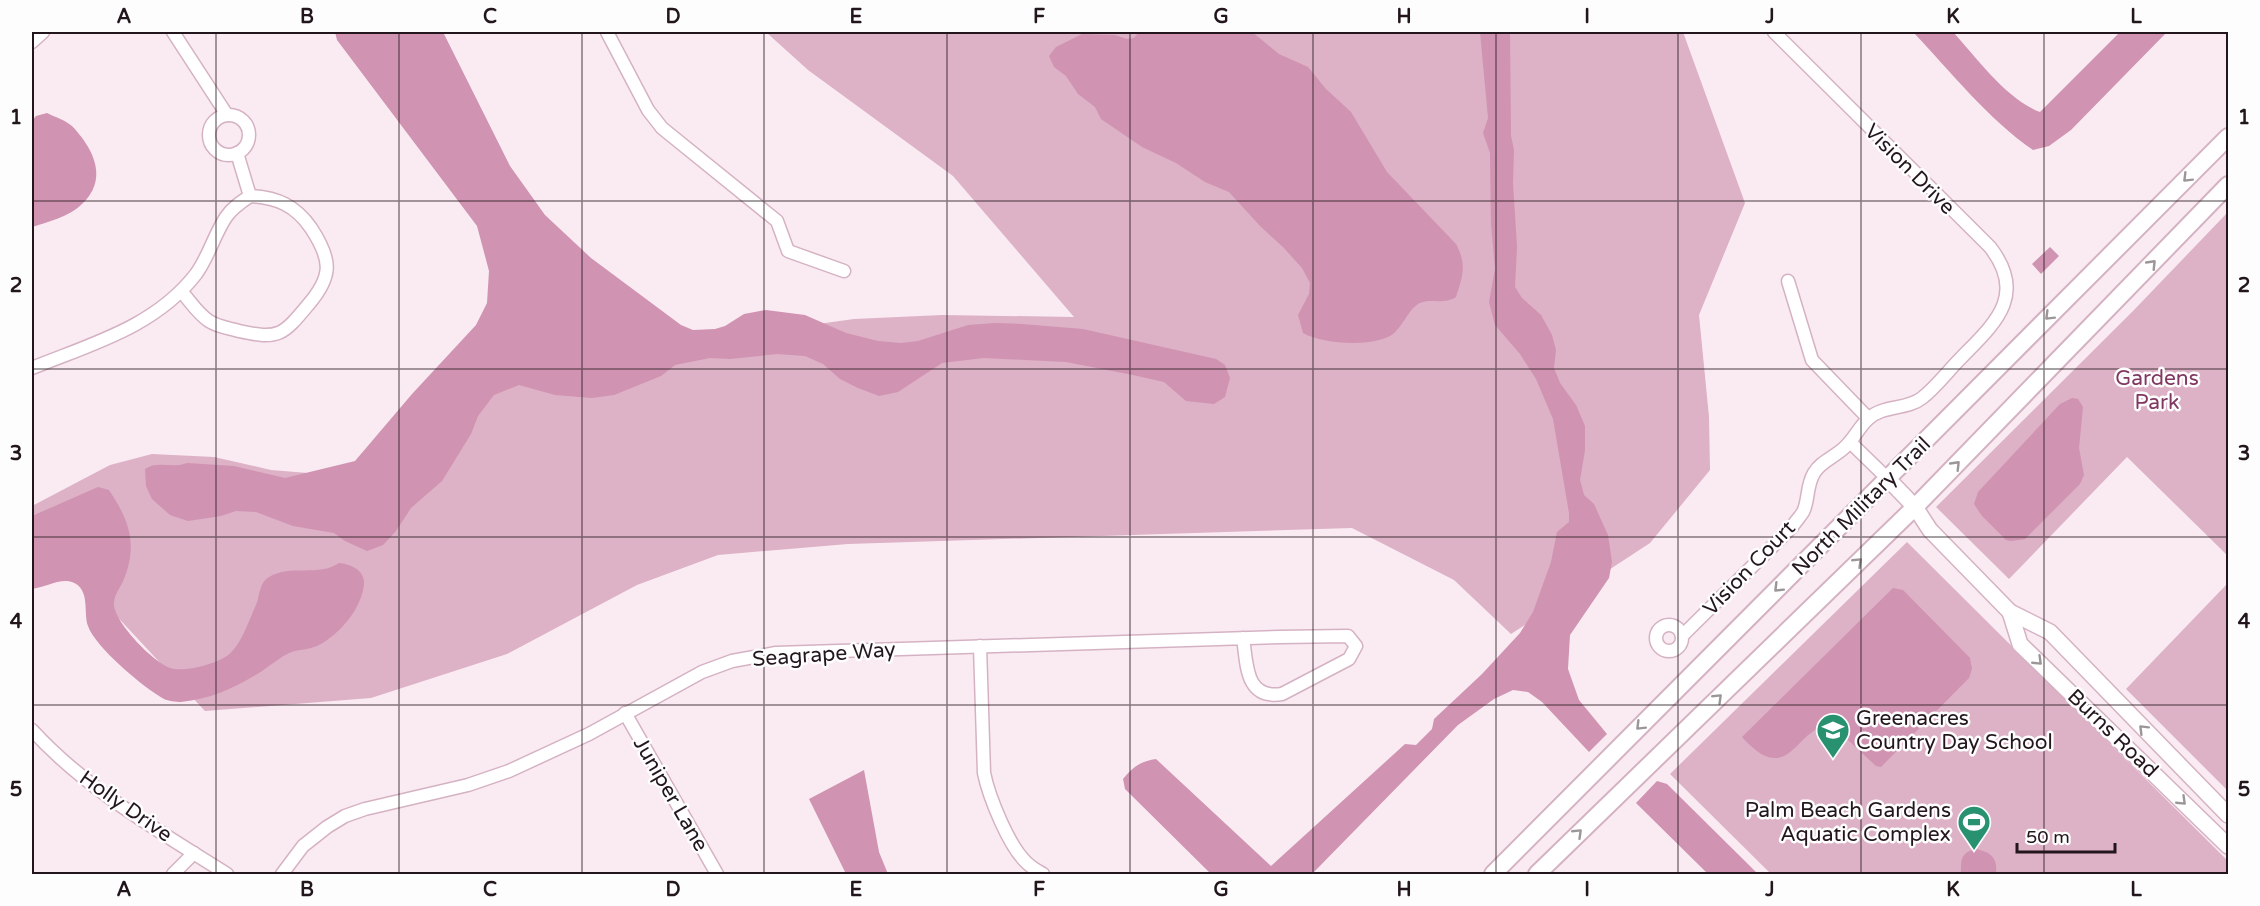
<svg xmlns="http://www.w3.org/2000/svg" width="2260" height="906" viewBox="0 0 2260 906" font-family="'Varela Round',sans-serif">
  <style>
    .green { fill: #ddb1c6 }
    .water { fill: #d093b2 }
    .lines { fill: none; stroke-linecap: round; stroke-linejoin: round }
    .minor-casing { stroke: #d5b2c3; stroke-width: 15 }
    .tertiary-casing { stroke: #d5b2c3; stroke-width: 18 }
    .secondary-casing { stroke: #d5b2c3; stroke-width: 20 }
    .minor { stroke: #fff; stroke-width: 12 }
    .tertiary { stroke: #fff; stroke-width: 15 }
    .secondary { stroke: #fff; stroke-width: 16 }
    .oneway { stroke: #9c9699 }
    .grid { fill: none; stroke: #22161c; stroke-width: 1.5; stroke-opacity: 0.55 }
    .labels { text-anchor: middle; stroke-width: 5; stroke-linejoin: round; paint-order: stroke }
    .street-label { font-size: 21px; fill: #22161c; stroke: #fdfdfd }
    .park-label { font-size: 21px; fill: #803760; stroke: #fdfdfd }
    .poi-label { font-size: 21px; fill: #22161c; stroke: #fdfdfd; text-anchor: start }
    .neatline { fill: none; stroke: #22161c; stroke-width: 2 }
    .grid-label { font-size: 20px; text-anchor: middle; font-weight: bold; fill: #22161c }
  </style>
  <rect width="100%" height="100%" fill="#faebf2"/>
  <g class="green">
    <path d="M766,32H1683L1745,203L1699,315L1709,417L1710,470L1650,543L1511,634L1454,580L1352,528L848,544L718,555L637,585L507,654L371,698L205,711L83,580L32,575V506L110,465L152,454L214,457L271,470L382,479L533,360L668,345L854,319L942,315L1074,317L953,176L808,70Z"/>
    <path d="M2228,212V556L2127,457L2009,579L1936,507L2133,311Z"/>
    <path d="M1907,542L2228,861V874H1771L1670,774Z"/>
    <path d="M2228,583V791L2126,689Z"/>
  </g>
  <g class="water">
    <path d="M335,32H443L510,166L545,215L591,258L681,325L693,330L715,329L725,326L744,314L766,310L805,315L846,333L878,341L901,343L918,341L968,325L995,323L1022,324L1083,329L1216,359L1225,365L1230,378L1225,397L1214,404L1186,401L1164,382L1133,375L1066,362L984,358L942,363L898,392L879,396L858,388L840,379L823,364L805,356L777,354L730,359L710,358L675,365L661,376L614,395L592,398L555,395L519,385L494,395L478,416L471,434L442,481L411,508L396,531L383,545L367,551L345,541L334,533L293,526L256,512L236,511L221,516L188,521L170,515L152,499L146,486L145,469C158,460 173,469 187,463L234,466L285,478L355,461L412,394L476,325L487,303L489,271L477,226L337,40Z"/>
    <path d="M1139,32H1252L1279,54L1308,67L1326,89L1351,112L1387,172L1456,244C1467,265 1463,275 1456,297C1443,305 1433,298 1420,303C1409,308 1403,326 1393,334C1374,348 1322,344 1303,333L1298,315L1309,294L1310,283L1302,268L1283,247L1261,227L1229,192L1205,182L1176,163L1142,147L1101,119L1095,107L1078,94L1066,76L1054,67L1049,56L1056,47L1082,34L1115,35L1127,39L1134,38Z"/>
    <path d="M1480,32H1510L1511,136L1514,150L1513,183L1517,247L1515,287L1522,298L1541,315L1552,335L1556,350L1554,368L1560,383L1576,405L1585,426V450L1580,480L1584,495L1594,504L1608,535L1612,562L1609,578L1570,635L1568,669L1579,700L1607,734L1589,752L1542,702L1528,692L1513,690L1494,699L1458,725L1312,874H1211L1125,789L1123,779C1133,767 1141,761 1156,759L1271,866L1405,744L1416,745L1432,729L1434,719L1482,674L1520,633L1533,612L1551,562L1557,532L1569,522V513L1553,419L1536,379L1520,354L1495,325L1489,302L1495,269L1491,224L1490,153L1483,133L1488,118Z"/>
    <path d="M1913,32H1953C1977,58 2006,99 2040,112L2120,32H2167L2071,130L2049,146L2033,150C1988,119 1951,72 1913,32Z"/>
    <path d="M47,113C55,117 65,120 72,126C91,146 108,175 86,200C72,216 51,221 32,227V121L36,116Z"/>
    <path d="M2050,247L2059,256L2041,274L2032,264Z"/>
    <path d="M2072,398L2078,399L2083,407L2079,448L2084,475L2080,484L2025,539L2011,541L2006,540L1982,516L1974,504L1978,492L2060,404Z"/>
    <path d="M98,487L109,490C129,520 138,544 124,579C121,587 113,596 114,605C115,623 156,666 174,669C189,671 215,664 227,656C241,646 249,620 256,605C260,595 259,583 269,577C291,564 319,577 339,563C350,564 365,570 364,584C362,608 340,634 319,645C310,650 298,649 289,653C279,658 271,665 262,671C237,687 211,699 181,702C176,702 168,701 164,699C144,688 95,647 88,626C83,613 91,589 72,582C60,578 44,588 32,589V516Z"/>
    <path d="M1893,588L1903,590L1970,658L1972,669L1969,678L1881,767L1876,766L1835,728C1797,716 1793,794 1742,737Z"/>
    <path d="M864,770L879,852L888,874H846L809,799Z"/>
    <path d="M1657,781L1667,784L1758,874H1708L1636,803Z"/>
    <path d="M1975,849C1992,852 1998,859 1996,874H1961C1961,861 1960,853 1975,849Z"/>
  </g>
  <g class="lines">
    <defs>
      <g id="minor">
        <path d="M173,32L227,115"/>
        <path d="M607,32L648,110L662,128L777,221L788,251L844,271"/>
        <path d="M32,42L43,32"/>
        <circle cx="229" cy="135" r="20"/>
        <path d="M237,153L250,196"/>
        <path d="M1788,281L1812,360L1868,418"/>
        <path d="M32,368C91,344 155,327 196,274C209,256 214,235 226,217C232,208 241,202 250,196C277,197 296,206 311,228C332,260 333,276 308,305C283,335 279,340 239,331C229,328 218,327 209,321C198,314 190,301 181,291"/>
        <path d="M1850,442L1888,479"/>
        <circle cx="1669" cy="638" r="13"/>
        <path d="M1682,636L1792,527C1795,522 1800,517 1803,512C1809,501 1806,486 1814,473C1821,461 1835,457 1845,447C1854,439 1859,427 1868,419C1882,405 1907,410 1922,398C1936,387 1948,371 1960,359C1994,324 2028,296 1990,247L1774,32"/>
        <path d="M980,646L984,773C989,797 1009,847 1027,863C1032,868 1038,871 1043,874"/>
        <path d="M625,713L717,874"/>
        <path d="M32,730C87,790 159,831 227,874"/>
        <path d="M173,874L194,853"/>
        <path d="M282,874L303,846L327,827L345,816L365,809L468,785L509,771L589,734L702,672L732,661L776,653L1280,637L1348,636L1356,646L1349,659L1282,694C1245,700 1247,664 1243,638"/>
      </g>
      <g id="tertiary">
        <path d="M1888,479L1915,507L1930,530L2010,612L2050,632L2228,815"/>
        <path d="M2010,612L2020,644L2228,846"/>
      </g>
      <g id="secondary">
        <path d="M1493,874L2228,137"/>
        <path d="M1537,874L1915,507L2228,185"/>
      </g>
    </defs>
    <use href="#minor" class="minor-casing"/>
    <use href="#tertiary" class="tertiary-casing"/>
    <use href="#secondary" class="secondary-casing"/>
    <use href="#minor" class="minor"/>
    <use href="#tertiary" class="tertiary"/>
    <use href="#secondary" class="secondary"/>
  </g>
  <defs><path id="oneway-chevron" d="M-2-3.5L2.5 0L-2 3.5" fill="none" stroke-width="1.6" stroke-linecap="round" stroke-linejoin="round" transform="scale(1.5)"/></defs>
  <g class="oneway">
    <use href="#oneway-chevron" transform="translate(2187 178) rotate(135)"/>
    <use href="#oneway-chevron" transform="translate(2152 264) rotate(-46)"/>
    <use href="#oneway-chevron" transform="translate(2049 316) rotate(135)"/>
    <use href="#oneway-chevron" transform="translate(1956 465) rotate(-46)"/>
    <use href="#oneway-chevron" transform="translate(1858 562) rotate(-44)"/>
    <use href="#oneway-chevron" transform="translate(1778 588) rotate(135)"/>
    <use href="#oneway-chevron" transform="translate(2038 661) rotate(44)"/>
    <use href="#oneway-chevron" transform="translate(1718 698) rotate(-44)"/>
    <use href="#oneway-chevron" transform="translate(1640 726) rotate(135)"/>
    <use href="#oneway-chevron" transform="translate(2143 729) rotate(-135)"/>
    <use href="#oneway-chevron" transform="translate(2182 801) rotate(44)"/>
    <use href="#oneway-chevron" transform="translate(1578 833) rotate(-44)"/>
  </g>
  <path class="grid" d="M216,32V874M399,32V874M582,32V874M764,32V874M947,32V874M1130,32V874M1313,32V874M1496,32V874M1678,32V874M1861,32V874M2044,32V874M32,201H2228M32,369H2228M32,537H2228M32,705H2228"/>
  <defs>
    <symbol id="school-pin" viewBox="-11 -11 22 30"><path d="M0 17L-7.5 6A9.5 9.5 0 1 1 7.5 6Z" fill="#28916f" stroke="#fdfdfd"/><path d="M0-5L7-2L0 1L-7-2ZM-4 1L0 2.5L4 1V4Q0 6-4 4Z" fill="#fff"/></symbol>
    <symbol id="stadium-pin" viewBox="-11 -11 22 30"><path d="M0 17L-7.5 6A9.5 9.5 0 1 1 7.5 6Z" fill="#28916f" stroke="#fdfdfd"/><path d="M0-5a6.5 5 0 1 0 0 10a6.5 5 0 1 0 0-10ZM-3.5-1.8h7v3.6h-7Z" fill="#fff"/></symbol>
  </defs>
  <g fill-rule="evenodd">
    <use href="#school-pin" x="1814" y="711" width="38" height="52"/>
    <use href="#stadium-pin" x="1955" y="803" width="38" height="52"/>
  </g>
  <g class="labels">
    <g class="street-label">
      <text transform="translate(1910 169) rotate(45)" y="7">Vision Drive</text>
      <text transform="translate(1861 506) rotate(-45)" y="7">North Military Trail</text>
      <text transform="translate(1749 568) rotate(-46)" y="7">Vision Court</text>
      <text transform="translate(824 654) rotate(-4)" y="7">Seagrape Way</text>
      <text transform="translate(2113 733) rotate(44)" y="7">Burns Road</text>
      <text transform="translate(671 794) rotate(60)" y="7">Juniper Lane</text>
      <text transform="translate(126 806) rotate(35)" y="7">Holly Drive</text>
    </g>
    <g class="park-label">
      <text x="2157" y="385">Gardens<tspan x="2157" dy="24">Park</tspan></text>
    </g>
    <g class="poi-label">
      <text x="1856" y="725">Greenacres<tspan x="1856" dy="24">Country Day School</tspan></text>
      <text x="1951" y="817" text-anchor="end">Palm Beach Gardens<tspan x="1951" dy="24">Aquatic Complex</tspan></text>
    </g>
  </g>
  <rect width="2260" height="906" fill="none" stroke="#fdfdfd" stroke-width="66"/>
  <path d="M2017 843v9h98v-9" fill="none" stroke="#22161c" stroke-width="3"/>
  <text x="2026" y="843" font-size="18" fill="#22161c" stroke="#fdfdfd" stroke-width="4.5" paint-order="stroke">50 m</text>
  <rect x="33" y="33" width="2194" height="840" class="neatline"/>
  <g class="grid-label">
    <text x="124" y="23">A</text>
    <text x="307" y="23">B</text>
    <text x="490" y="23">C</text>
    <text x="673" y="23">D</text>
    <text x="856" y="23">E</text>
    <text x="1039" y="23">F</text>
    <text x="1221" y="23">G</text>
    <text x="1404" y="23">H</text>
    <text x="1587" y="23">I</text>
    <text x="1770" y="23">J</text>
    <text x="1953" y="23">K</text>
    <text x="2136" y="23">L</text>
    <text x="16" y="124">1</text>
    <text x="2244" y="124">1</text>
    <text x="16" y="292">2</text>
    <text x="2244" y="292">2</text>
    <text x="16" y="460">3</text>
    <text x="2244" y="460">3</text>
    <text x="16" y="628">4</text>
    <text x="2244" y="628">4</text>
    <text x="16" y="796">5</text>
    <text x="2244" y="796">5</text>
    <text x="124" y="896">A</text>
    <text x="307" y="896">B</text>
    <text x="490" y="896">C</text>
    <text x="673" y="896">D</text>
    <text x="856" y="896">E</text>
    <text x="1039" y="896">F</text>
    <text x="1221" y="896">G</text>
    <text x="1404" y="896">H</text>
    <text x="1587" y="896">I</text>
    <text x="1770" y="896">J</text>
    <text x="1953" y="896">K</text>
    <text x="2136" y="896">L</text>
  </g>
</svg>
